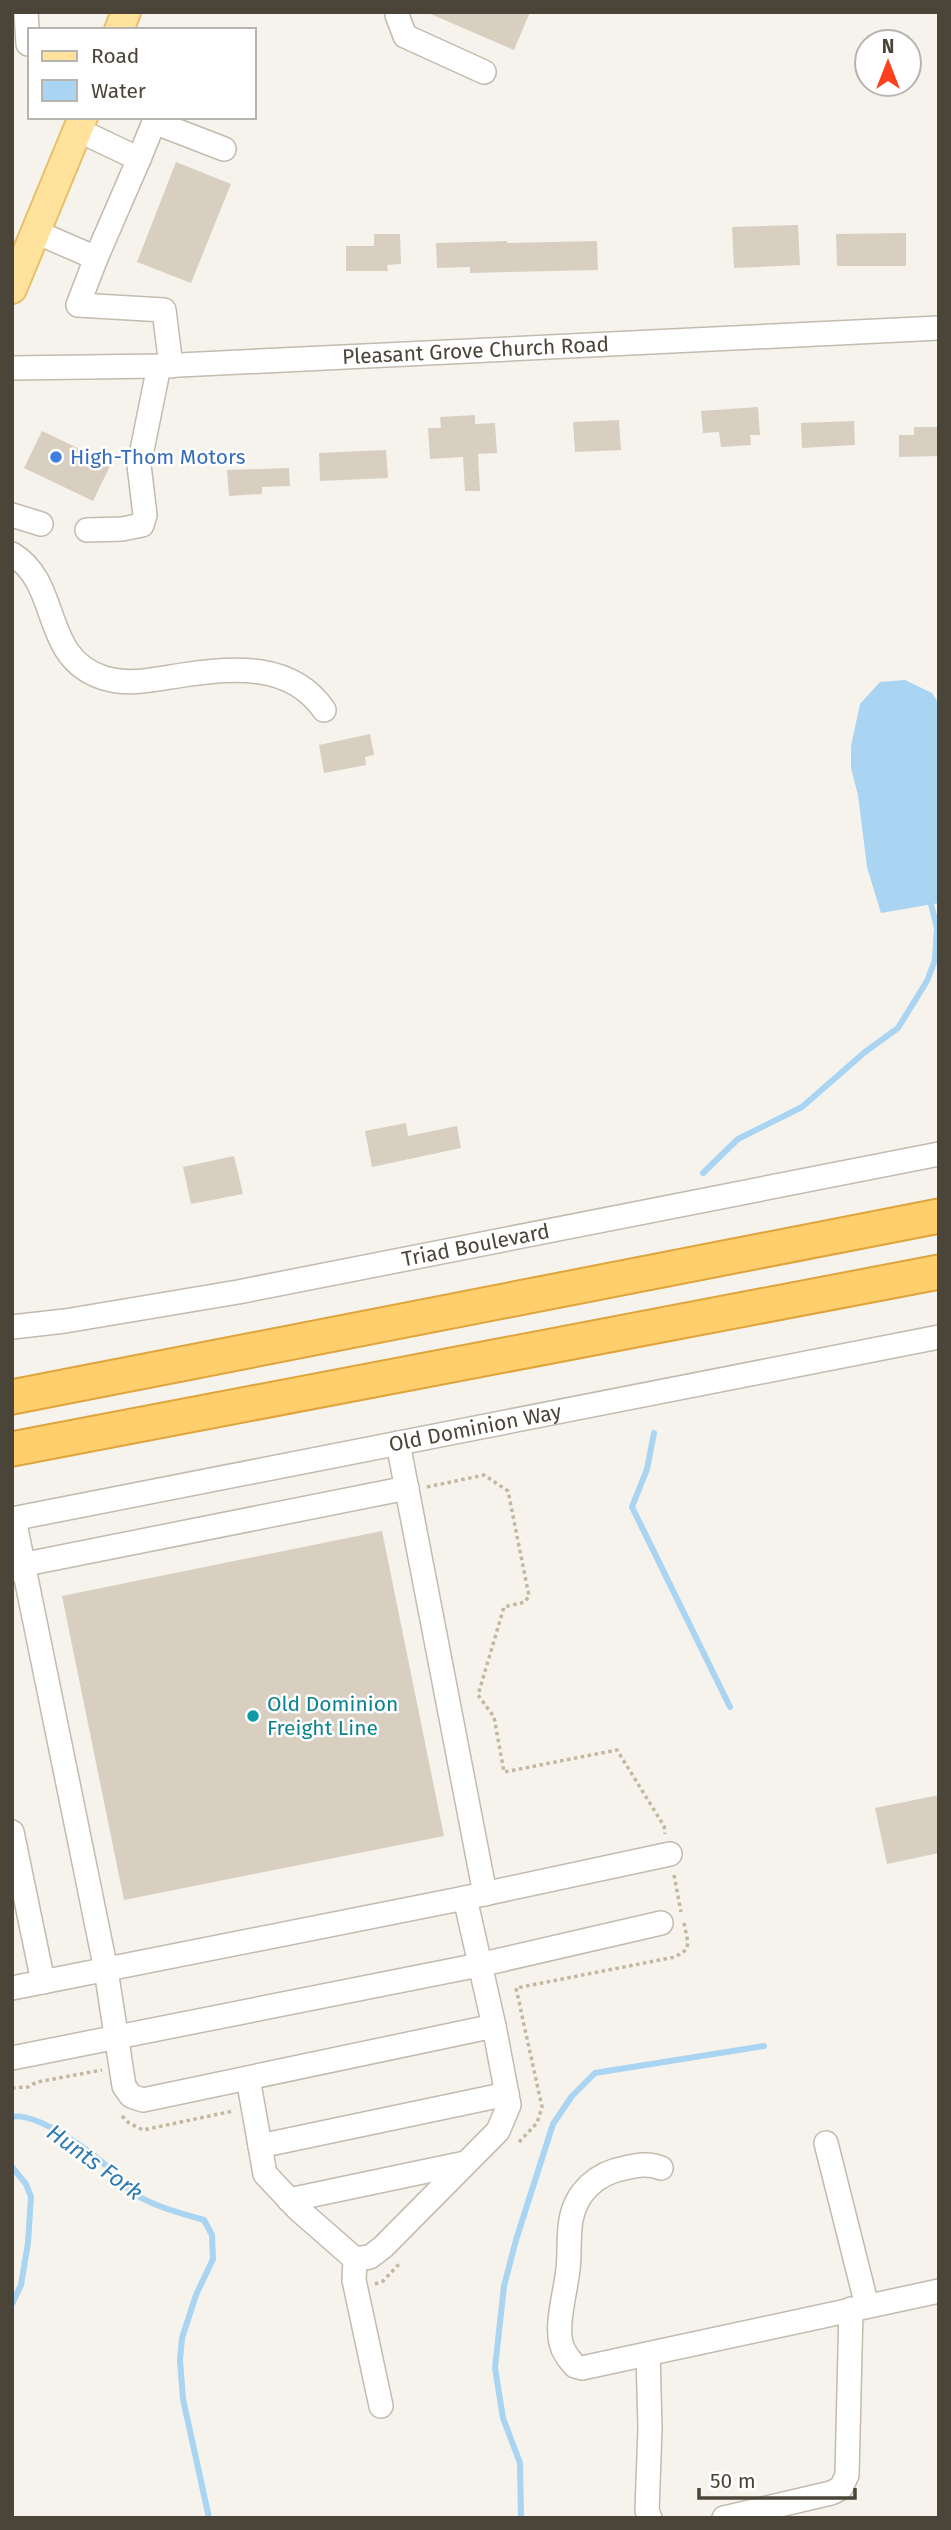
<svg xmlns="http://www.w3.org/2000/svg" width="951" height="2530" viewBox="0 0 951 2530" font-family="'Fira Sans',sans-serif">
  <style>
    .water { fill: #a9d4f2 }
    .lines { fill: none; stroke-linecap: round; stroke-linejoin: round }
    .stream { stroke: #a9d4f2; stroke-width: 6 }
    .building { fill: #d8cfc1 }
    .minor-casing { stroke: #c2bbae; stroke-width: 26 }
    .major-casing { stroke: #e6c16a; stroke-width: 32 }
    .highway-casing { stroke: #e0a43c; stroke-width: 37 }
    .path { stroke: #c4b79f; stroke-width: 3.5; stroke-dasharray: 3.5 3.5; stroke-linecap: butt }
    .minor { stroke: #fff; stroke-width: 23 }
    .major { stroke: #ffe39c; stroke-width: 28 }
    .highway { stroke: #ffcf6e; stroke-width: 33 }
    .shop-dot { fill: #3f7fe0; stroke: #fff; stroke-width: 2.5 }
    .culture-dot { fill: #0f9aa8; stroke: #fff; stroke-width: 2.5 }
    .labels { text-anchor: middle; stroke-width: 5; stroke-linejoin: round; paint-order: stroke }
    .street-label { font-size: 21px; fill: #4b4439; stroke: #fff }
    .shop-label { font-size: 21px; fill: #366cbe; stroke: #fff; text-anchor: start }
    .culture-label { font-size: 21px; fill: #0d838f; stroke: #fff; text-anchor: start }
    .water-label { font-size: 23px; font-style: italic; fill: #2e7ab2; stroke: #fff }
  </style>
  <rect width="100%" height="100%" fill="#f6f3ec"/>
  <path class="water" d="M905,680L932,693L939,704V903L881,913L867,867L858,795L851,768V746L860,704L880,682Z"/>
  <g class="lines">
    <g class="stream">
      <path d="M703,1173L738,1139L802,1107L865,1052L898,1028L927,981L935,960L937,928L931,904L932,897"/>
      <path d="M654,1433L647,1469L632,1507L730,1707"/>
      <path d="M12,2117C36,2111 93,2153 111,2170C118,2177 124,2188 133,2193C155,2207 180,2213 204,2220L212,2235L213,2259L196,2295L182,2338L180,2360L183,2399L209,2518"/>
      <path d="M12,2167L26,2184L31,2197L28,2243L21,2285L12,2304"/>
      <path d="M521,2518L520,2463L503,2418L495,2368L504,2286L516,2240L553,2124L572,2096L595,2073L764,2046"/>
    </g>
  </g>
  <g class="building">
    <path d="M426,12H530L514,50Z"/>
    <path d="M176,162L231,184L191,283L137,262Z"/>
    <path d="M798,225L800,265L734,268L732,227Z"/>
    <path d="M906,233V266H837L836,234Z"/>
    <path d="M374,234H400L401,264L387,265L388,271H346V246H374Z"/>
    <path d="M507,241V243L597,241L598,270L470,273V267L437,268L436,243Z"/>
    <path d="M758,407L760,435H750L751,445L721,447L719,432L703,433L701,411Z"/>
    <path d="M475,415V424L495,423L497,453L478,454L480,491H465L463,457L430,459L428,428H441L440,417Z"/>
    <path d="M619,420L621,450L575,452L573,422Z"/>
    <path d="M854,421L855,445L802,448L801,423Z"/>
    <path d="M914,427H939V456L899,457V435H914Z"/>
    <path d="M42,431L111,464L93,501L24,468Z"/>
    <path d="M386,450L388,478L320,481L319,453Z"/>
    <path d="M289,468L290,486L262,487V494L229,496L227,470Z"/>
    <path d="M370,734L374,755L365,757L366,765L324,773L319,745Z"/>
    <path d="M406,1123L408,1136L457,1126L461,1148L372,1167L365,1131Z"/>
    <path d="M234,1156L243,1194L191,1204L183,1167Z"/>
    <path d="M382,1531L444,1836L124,1900L62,1596Z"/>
    <path d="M939,1795V1853L887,1864L875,1808Z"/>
  </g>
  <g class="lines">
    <defs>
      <g id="minor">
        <path d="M26,12L28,44"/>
        <path d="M398,12L397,15L405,36L484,72"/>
        <path d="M78,130L139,159L96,258"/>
        <path d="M139,159L154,122L224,149"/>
        <path d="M36,232L96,258L78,305L164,310L171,366"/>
        <path id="s1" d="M12,368L159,366L939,328"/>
        <path d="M12,515L41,524"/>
        <path d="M87,530L122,529L142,525L145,515L139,465L159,366"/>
        <path d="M12,554C62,584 40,658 104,678C130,686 156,679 183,675C233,667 292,663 324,710"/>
        <path id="s2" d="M12,1327L65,1321L238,1292L939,1154"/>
        <path d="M398,1443L485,1894"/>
        <path id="s3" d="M12,1519L939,1337"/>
        <path d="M14,1519L106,1970L124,2086L131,2096L143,2100L494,2026L465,1898"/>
        <path d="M12,1570L31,1563L407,1488"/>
        <path d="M12,1832L43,1982"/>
        <path d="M12,1988L465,1898L670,1854"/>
        <path d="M12,2058L479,1965L661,1923"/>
        <path d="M248,2078L265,2174L299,2210L355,2259L370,2257L383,2247L498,2131L509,2105L494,2026"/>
        <path d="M826,2143L867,2306"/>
        <path d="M260,2146L507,2094"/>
        <path d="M661,2168C649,2163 638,2165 625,2168C597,2173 576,2192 571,2220C568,2236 570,2253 568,2269C566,2290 556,2323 561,2343C563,2352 569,2359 575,2366L582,2368L939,2291"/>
        <path d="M289,2200L465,2163"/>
        <path d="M355,2259L354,2280L381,2406"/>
        <path d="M648,2354L650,2428L647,2511L650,2518"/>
        <path d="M724,2518L831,2493L841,2488L847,2475L851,2309"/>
      </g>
      <g id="major">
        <path d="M119,30L126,12"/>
        <path d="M12,289L83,117"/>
      </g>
      <g id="highway">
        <path d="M12,1397L939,1216"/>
        <path d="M12,1449L939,1272"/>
      </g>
    </defs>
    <use href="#minor" class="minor-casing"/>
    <use href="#major" class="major-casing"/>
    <use href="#highway" class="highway-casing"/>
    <g class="path">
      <path d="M427,1487L484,1475L508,1491L529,1596L525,1602L504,1607L478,1695L494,1717L504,1772L617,1750L664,1826L665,1834"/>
      <path d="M674,1875L681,1912"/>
      <path d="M12,2088L28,2087L37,2082L102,2070"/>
      <path d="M122,2116L129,2123L143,2130L233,2111"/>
      <path d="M519,2142L537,2123L542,2107L516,1988L675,1957L686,1950L688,1943L684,1923"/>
      <path d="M375,2284L383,2281L401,2262"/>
    </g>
    <use href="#minor" class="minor"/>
    <use href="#major" class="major"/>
    <use href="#highway" class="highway"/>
  </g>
  <circle class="shop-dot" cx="56" cy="457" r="7"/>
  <circle class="culture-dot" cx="253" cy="1716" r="7"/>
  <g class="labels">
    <g class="street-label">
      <text dy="7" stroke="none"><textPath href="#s1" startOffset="464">Pleasant Grove Church Road</textPath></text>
      <text dy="7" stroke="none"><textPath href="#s2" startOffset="471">Triad Boulevard</textPath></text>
      <text dy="7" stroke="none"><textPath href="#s3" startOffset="472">Old Dominion Way</textPath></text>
    </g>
    <g class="shop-label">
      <text x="70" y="464">High-Thom Motors</text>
    </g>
    <g class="culture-label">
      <text x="267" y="1711">Old Dominion<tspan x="267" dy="24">Freight Line</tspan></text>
    </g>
    <g class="water-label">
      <text transform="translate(95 2162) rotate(36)" y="8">Hunts Fork</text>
    </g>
  </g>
  <rect width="951" height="2530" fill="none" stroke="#4b4439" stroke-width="28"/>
  <rect x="28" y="28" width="228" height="91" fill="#ffffff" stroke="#b7b4b0" stroke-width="2"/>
  <rect x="42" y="51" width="35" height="10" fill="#ffe39c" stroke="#b7b4b0" stroke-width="2"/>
  <text x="91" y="63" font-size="21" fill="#4b4439">Road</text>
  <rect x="42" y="80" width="35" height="21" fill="#a9d4f2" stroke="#b7b4b0" stroke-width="2"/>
  <text x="91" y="98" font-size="21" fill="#4b4439">Water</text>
  <g transform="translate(888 63)"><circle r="33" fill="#ffffff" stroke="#b7b4b0" stroke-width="2"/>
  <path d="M0-5L12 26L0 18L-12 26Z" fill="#fc3f1d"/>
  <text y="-10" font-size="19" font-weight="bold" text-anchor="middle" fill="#4b4439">N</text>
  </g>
  <path d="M699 2488v10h156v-10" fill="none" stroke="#4b4439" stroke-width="3.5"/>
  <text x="710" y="2488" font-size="21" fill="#4b4439" stroke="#ffffff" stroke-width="5" paint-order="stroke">50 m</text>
</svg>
